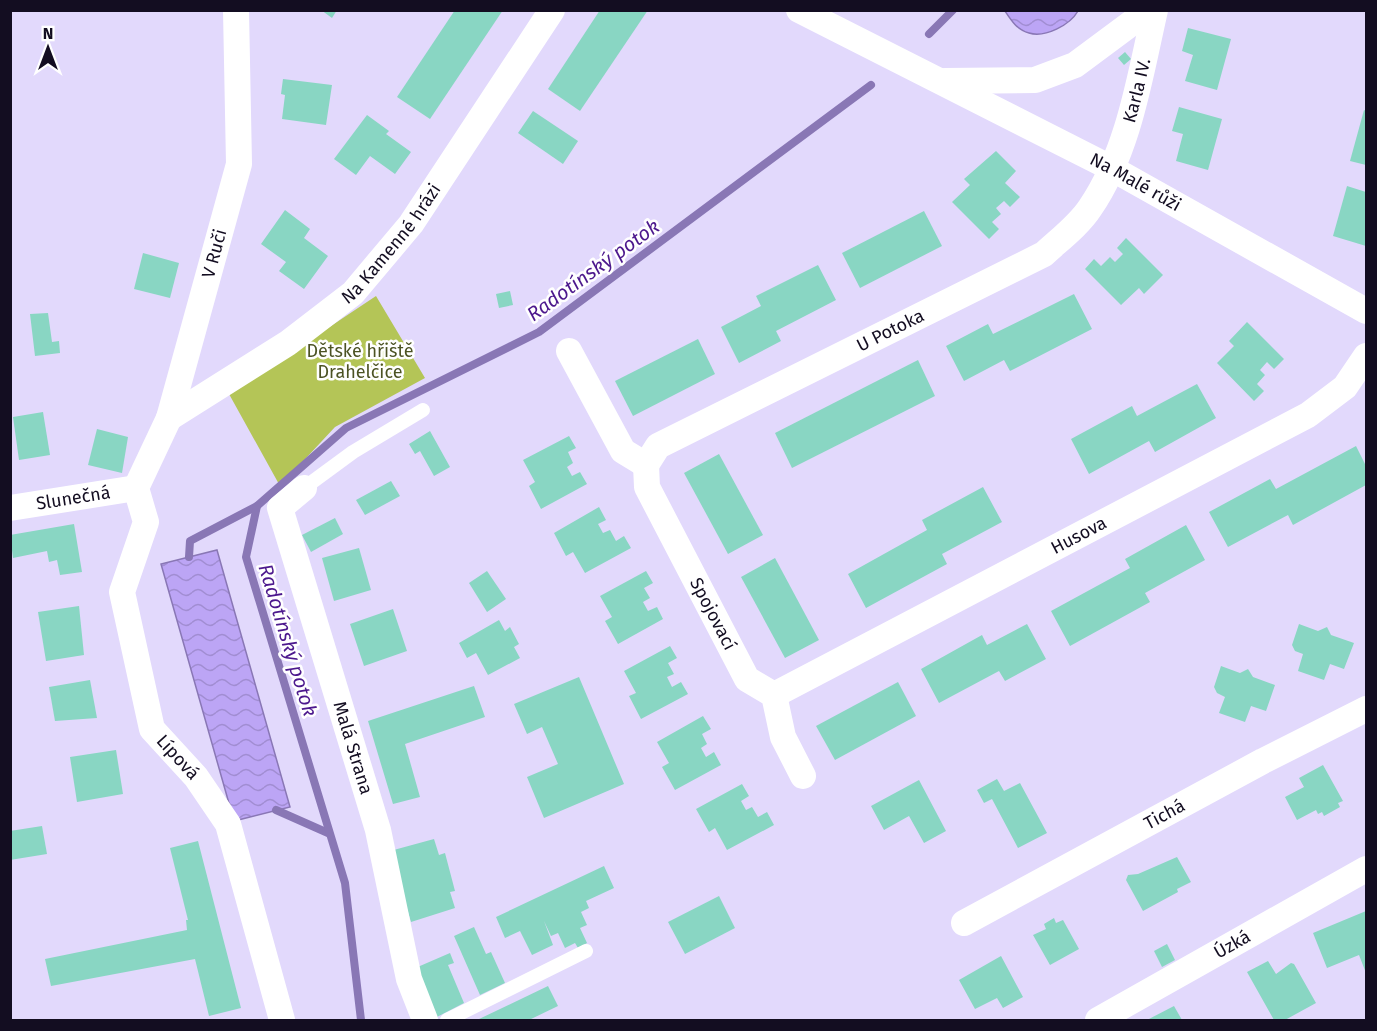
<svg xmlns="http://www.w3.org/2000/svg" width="1377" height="1031" viewBox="0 0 1377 1031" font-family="'Fira Sans',sans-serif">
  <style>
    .park { fill: #b4c557 }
    .water { fill: url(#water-waves); stroke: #8977b5; stroke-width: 1.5 }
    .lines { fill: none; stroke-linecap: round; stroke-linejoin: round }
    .stream { stroke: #8977b5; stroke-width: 8 }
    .building { fill: #89d6c3 }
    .lane { stroke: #fff; stroke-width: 14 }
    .street { stroke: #fff; stroke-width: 26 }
    .labels { text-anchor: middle; stroke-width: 5; stroke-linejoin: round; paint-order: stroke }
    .street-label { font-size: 18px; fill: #130d21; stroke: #fff }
    .park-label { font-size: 18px; fill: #4c5324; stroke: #fff }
    .water-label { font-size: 20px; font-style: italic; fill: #4c188d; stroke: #fff }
  </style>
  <defs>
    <pattern id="water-waves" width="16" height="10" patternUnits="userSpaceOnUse" patternTransform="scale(1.5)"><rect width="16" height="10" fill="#bca5f5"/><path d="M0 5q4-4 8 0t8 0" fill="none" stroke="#a18dd2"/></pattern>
  </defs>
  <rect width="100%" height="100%" fill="#e2d9fc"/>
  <path class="park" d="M376,296L425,378L335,427L280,486L229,394Z"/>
  <g class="water">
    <path d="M1005,11H1078C1070,25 1045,38 1029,33C1017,30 1011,20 1005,11Z"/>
    <path d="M217,550L290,807L234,821L161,564Z"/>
  </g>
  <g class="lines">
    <g class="stream">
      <path d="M929,34L953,10"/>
      <path d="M189,557L190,541L257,506"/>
      <path d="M276,810L328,833"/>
      <path d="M361,1020L345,883L246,557L257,506L346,428L539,332L871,85"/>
    </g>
  </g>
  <g class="building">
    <path d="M321,10H337L332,18Z"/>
    <path d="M455,10H503L430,119L397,97Z"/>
    <path d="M600,10H648L580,111L548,89Z"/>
    <path d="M1188,28L1231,39L1217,90L1185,81L1193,55L1182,51Z"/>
    <path d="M1125,52L1131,59L1124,65L1118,58Z"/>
    <path d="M283,79L332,85L326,125L282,119L285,95L281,94Z"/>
    <path d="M1179,107L1222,119L1208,170L1176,161L1183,134L1172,131Z"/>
    <path d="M1364,110L1366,111V165L1350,161Z"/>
    <path d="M533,111L578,141L563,164L518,133Z"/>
    <path d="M367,115L389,131L386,134L411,152L395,174L370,156L356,175L334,159Z"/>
    <path d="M996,151L1016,171L1005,183L1020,197L1010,207L1004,201L996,208L1001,214L992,222L999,229L989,239L952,202L970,185L964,179Z"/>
    <path d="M1347,186L1366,192V246L1333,236Z"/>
    <path d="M285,210L310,229L304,238L328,256L304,289L279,271L286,262L261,244Z"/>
    <path d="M924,211L942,246L860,288L842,253Z"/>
    <path d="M1126,238L1163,275L1144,294L1139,288L1121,305L1085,269L1094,259L1101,266L1110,257L1115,262L1123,254L1117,248Z"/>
    <path d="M143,253L179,263L170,298L134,289Z"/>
    <path d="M818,265L836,300L776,331L781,341L739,363L721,327L761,306L756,296Z"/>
    <path d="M510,291L513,305L499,308L496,294Z"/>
    <path d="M1074,294L1092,329L1010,371L1004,360L964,381L946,346L988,324L993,334Z"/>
    <path d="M48,313L52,342L59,341L60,353L35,356L30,314Z"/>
    <path d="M1247,322L1284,359L1274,369L1267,362L1260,370L1265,375L1257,384L1264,391L1254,401L1217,363L1234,346L1229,341Z"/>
    <path d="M698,339L715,374L633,416L615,381Z"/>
    <path d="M918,360L935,396L792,468L775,433Z"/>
    <path d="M1197,384L1216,418L1155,452L1149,441L1089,474L1071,439L1132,406L1137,416Z"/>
    <path d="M43,412L50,455L19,460L13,417Z"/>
    <path d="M97,429L128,437L122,473L88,465Z"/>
    <path d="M430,431L450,467L434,476L420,451L415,454L409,444Z"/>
    <path d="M569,436L576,448L568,452L573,463L567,467L572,476L580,472L587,484L541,509L529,486L535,482L523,460Z"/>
    <path d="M1356,446L1366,466V485L1293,525L1288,515L1228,547L1209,512L1270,479L1276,489Z"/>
    <path d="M719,454L763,535L728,554L684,473Z"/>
    <path d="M391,481L400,496L365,515L356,500Z"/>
    <path d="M983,487L1002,522L942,554L947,564L866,608L848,574L927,530L922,520Z"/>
    <path d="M599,507L606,520L598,524L603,533L610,530L616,541L624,536L631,548L585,573L573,552L566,556L554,533Z"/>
    <path d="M335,518L343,534L311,552L302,535Z"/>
    <path d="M74,524L82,572L60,575L57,560L49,562L47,551L13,558L10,535Z"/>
    <path d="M1186,525L1205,560L1145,593L1150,602L1070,646L1051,611L1130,568L1125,559Z"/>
    <path d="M359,548L371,590L334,601L322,558Z"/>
    <path d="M775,558L819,640L785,658L741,577Z"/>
    <path d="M487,571L506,599L487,612L469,583Z"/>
    <path d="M646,571L653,583L644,588L650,598L643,602L648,611L657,607L663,619L618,644L605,621L612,617L600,596Z"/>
    <path d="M79,606L84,655L46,661L38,612Z"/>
    <path d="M393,609L407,651L364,666L350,624Z"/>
    <path d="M499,620L505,631L510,627L519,644L514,647L520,658L488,675L476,653L467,658L459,643Z"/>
    <path d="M1027,624L1046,659L1005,681L999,671L939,703L921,669L982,635L987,645Z"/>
    <path d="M1299,624L1318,631L1327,627L1331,635L1354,643L1344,669L1330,664L1324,680L1298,671L1303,654L1295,651L1292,645Z"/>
    <path d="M670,646L677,658L668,663L674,674L667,677L672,687L681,682L688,694L641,719L629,696L636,693L624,671Z"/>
    <path d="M1221,666L1240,673L1248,669L1253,677L1275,685L1266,711L1251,706L1245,722L1219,713L1225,697L1217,693L1214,687Z"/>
    <path d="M579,677L624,784L544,818L527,777L558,764L542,727L527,734L514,704Z"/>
    <path d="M90,680L97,718L55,721L49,687Z"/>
    <path d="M898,682L916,716L835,760L816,726Z"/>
    <path d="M474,686L485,717L405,744L420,797L393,804L368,721Z"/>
    <path d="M703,716L711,729L702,734L707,744L701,748L706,757L714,752L721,765L675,790L662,767L669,763L657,742Z"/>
    <path d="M116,750L123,794L77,802L70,757Z"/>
    <path d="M1323,765L1343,801L1338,803L1340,807L1324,816L1322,812L1318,814L1316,810L1297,820L1285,797L1304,787L1299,778Z"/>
    <path d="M997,779L1004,791L1020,783L1047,833L1018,848L992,799L984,803L977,790Z"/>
    <path d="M919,780L946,831L924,843L909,816L884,830L871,806Z"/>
    <path d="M742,784L749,796L741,801L746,810L752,807L758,817L767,812L774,825L727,850L715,828L709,832L696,809Z"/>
    <path d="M42,826L47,854L10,860V831Z"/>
    <path d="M434,839L439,855L445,853L455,891L450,892L455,908L411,922L390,851Z"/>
    <path d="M198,841L241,1008L209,1016L195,959L51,986L45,959L187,930L186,920H188L170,848Z"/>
    <path d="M1177,857L1191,882L1177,889L1178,892L1143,911L1126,880L1128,875L1138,874Z"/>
    <path d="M604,866L614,888L586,901L589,908L581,912L587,925L580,928L587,943L578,948L575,943L565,948L558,933L551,936L544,921L553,945L532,955L520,931L505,938L496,917Z"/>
    <path d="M719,896L735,928L685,954L668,922Z"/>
    <path d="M1366,911V973L1359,955L1327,968L1313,933Z"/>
    <path d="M1054,918L1056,923L1063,920L1079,949L1050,965L1033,935L1046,929L1044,924Z"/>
    <path d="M474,927L486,954L491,952L505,983L480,995L454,936Z"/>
    <path d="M1167,944L1175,960L1162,967L1154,951Z"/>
    <path d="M450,953L454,963L448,965L464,1003L435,1018L413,969Z"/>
    <path d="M1001,956L1023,997L1003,1008L997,998L975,1009L959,980Z"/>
    <path d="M1268,961L1276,974L1291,963L1294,964L1316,1003L1285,1020H1274L1247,972Z"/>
    <path d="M548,986L558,1006L529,1020H477Z"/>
    <path d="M1174,1006L1182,1020H1147Z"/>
  </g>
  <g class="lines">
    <g class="lane">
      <path d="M304,488L353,452L423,410"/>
      <path d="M447,1020L586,951"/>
    </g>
    <g class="street">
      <path id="s1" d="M799,10L1111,168L1366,311"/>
      <path d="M945,81L1035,80L1075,65L1149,10"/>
      <path d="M569,351L623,451L646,465"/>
      <path id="s2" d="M169,418L288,343L353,293L411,224L552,10"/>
      <path id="s3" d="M646,465L658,446L1044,254C1059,240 1079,225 1090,208C1129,151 1140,76 1155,10"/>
      <path id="s4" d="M646,465L647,487L747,679L774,695L783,737L803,776"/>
      <path id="s5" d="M136,488L146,522L122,592L152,729L196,777L228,824L282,1020"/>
      <path id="s6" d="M136,488L169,418L239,164L236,10"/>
      <path id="s7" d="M304,488L280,508L378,830L409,979L425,1020"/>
      <path id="s8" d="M10,508L136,488"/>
      <path id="s9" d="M774,695L1308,415L1345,387L1366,356"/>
      <path id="s10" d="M964,923L1263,761L1366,709"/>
      <path id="s11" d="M1098,1020L1366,869"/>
    </g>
  </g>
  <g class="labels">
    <g class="street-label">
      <text dy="6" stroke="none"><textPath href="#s3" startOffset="646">Karla IV.</textPath></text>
      <text dy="6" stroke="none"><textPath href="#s1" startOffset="378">Na Malé růži</textPath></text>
      <text dy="6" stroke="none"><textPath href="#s2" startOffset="285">Na Kamenné hrázi</textPath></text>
      <text dy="6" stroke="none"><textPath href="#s6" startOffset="248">V Ruči</textPath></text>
      <text dy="6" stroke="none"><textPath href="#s3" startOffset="282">U Potoka</textPath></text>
      <text dy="6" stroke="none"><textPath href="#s8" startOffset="64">Slunečná</textPath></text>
      <text dy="6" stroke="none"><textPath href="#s9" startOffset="344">Husova</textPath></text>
      <text dy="6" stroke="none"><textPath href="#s4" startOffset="165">Spojovací</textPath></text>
      <text dy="6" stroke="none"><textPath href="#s7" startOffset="282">Malá Strana</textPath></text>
      <text dy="6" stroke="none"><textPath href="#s5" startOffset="288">Lípová</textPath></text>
      <text dy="6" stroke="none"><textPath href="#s10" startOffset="228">Tichá</textPath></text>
      <text dy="6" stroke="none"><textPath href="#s11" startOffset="154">Úzká</textPath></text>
    </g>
    <g class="park-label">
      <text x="360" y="357">Dětské hřiště<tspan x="360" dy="21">Drahelčice</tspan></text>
    </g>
    <g class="water-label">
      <text transform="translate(593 270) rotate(-36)" y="7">Radotínský potok</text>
      <text transform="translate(288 640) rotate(73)" y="7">Radotínský potok</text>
    </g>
  </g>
  <rect width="1377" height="1031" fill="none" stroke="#130d21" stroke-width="24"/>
  <g transform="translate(48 48)" stroke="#ffffff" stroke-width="4.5" paint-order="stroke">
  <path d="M0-4.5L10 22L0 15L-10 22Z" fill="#130d21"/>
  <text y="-9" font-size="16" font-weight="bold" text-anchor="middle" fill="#130d21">N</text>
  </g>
</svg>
